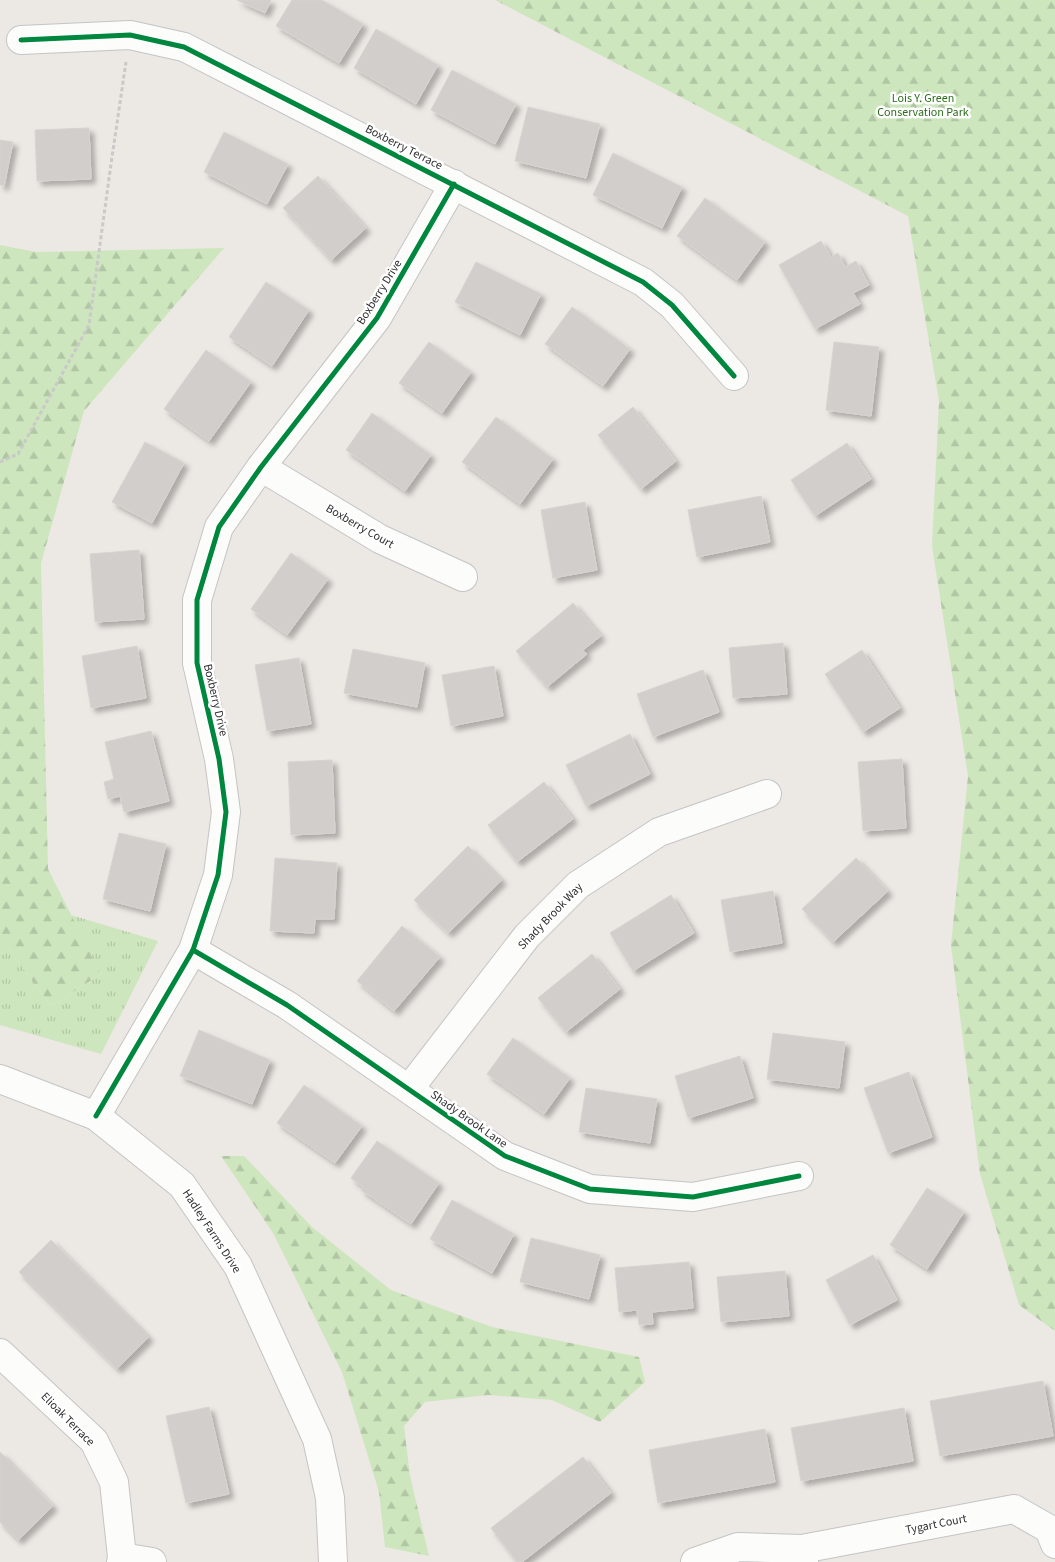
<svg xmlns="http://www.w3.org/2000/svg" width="1055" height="1562" viewBox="0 0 1055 1562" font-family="'Source Sans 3',sans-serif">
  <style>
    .grass { fill: url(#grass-tufts) }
    .forest { fill: url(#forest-firs) }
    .building { fill: #d1cecb; stroke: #d7d4d0; filter: url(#shadow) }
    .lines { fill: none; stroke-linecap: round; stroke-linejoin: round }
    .minor-casing { stroke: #c5c4c5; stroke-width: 30 }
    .tertiary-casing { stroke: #c5c4c5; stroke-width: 30 }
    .path { stroke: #c9c9c8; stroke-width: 3; stroke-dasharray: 4 2.5; stroke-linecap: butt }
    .minor { stroke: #fcfcfb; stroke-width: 28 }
    .tertiary { stroke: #fcfcfb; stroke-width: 28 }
    .cycleway-casing { stroke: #fff; stroke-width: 8 }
    .cycleway { stroke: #00873e; stroke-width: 5 }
    .labels { text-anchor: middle; stroke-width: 5; stroke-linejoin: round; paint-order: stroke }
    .park-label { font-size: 12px; fill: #2c6e1b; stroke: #fff }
    .street-label { font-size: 12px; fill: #2e2e2e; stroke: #fff }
  </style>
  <defs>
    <pattern id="grass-tufts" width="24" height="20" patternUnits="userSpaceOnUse" patternTransform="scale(1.25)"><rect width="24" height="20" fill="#cee6be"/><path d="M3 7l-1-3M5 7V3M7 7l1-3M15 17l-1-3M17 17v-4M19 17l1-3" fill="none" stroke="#b1c6a4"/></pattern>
    <pattern id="forest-firs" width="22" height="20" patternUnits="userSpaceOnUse" patternTransform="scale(1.25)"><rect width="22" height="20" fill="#cee6be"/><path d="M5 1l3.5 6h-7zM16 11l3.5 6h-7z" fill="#b1c6a4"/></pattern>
    <filter id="shadow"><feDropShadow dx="4.5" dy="4.5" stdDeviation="2.5" flood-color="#0004"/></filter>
  </defs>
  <rect width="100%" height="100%" fill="#ece8e4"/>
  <path class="grass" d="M71,915L158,941L101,1054L0,1025V937L51,1006L101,974Z"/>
  <g class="forest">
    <path d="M495,0H1055V1331L1019,1305L980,1174L951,945L968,776L932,546L939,401L908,216Z"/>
    <path d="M0,245L36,252L224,248L84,411L41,563L48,869L101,974L51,1006L0,937Z"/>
    <path d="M221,1156H244L312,1227L391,1290L492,1327L639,1357L645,1382L600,1422L552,1400L488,1395L425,1402L404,1426L410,1476L429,1556L385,1547L379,1492L342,1372L273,1233Z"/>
  </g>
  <g class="building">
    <path d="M237,0H271L265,13Z"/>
    <path d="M292,0H322L363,24L339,63L276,26Z"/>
    <path d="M376,29L438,65L416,104L354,68Z"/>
    <path d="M452,70L516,104L495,144L431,110Z"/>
    <path d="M528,107L600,124L586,178L515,161Z"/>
    <path d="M89,128L91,179L37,181L35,130Z"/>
    <path d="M224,132L288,164L267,204L204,172Z"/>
    <path d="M0,140L13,142L4,186L0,185Z"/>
    <path d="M613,153L682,187L662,228L593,195Z"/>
    <path d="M318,176L366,228L331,260L283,208Z"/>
    <path d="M705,198L765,242L737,280L677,236Z"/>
    <path d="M821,241L831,257L838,253L845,267L856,261L869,285L853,293L860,304L815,329L779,265Z"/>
    <path d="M476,262L541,294L520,335L455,302Z"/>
    <path d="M266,282L309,310L272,366L229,337Z"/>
    <path d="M572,307L630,349L603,386L545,344Z"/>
    <path d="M429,342L471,372L442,413L399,383Z"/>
    <path d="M834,342L879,347L871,416L826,410Z"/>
    <path d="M206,350L251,382L209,441L164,409Z"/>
    <path d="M633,407L676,461L641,489L598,435Z"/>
    <path d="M372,413L431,455L405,491L346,450Z"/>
    <path d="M496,417L553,459L520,504L462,462Z"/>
    <path d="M145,442L184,463L152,523L112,502Z"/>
    <path d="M847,443L871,479L815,516L791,480Z"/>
    <path d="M761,496L770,542L697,557L688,510Z"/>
    <path d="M585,502L597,570L553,578L541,510Z"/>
    <path d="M139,550L144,619L95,622L90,554Z"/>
    <path d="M291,553L328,579L287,635L251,609Z"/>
    <path d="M573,603L601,636L583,650L587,654L547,687L516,651Z"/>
    <path d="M783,643L787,694L733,698L729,648Z"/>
    <path d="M137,646L146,698L91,708L82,656Z"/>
    <path d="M353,649L425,663L417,707L344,693Z"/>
    <path d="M862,650L900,708L863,732L825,674Z"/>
    <path d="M299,658L311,724L267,731L255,665Z"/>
    <path d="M494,666L503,716L451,726L442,675Z"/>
    <path d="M703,670L719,712L653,737L637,694Z"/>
    <path d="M151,731L169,801L124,812L120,796L108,799L104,782L114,779L105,742Z"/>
    <path d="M630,734L650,774L586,806L566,765Z"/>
    <path d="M902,759L906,828L863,831L858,762Z"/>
    <path d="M332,760L335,833L291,835L288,762Z"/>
    <path d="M544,782L573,819L517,862L488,825Z"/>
    <path d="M119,833L166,844L150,911L103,899Z"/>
    <path d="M468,846L502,880L448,933L414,900Z"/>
    <path d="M275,858L337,863L334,919H315L314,933L270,931Z"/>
    <path d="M856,858L888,891L833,942L802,909Z"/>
    <path d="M773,891L782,943L730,952L721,900Z"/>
    <path d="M671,895L694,933L633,971L610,933Z"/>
    <path d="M402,926L440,957L394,1011L357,981Z"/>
    <path d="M592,954L620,989L566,1032L538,998Z"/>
    <path d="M199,1030L270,1060L252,1104L180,1076Z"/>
    <path d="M773,1033L845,1042L839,1088L767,1079Z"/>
    <path d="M513,1038L570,1078L544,1114L487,1074Z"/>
    <path d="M740,1056L753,1098L688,1118L675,1076Z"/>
    <path d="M909,1072L932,1137L888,1153L864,1088Z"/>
    <path d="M304,1085L362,1126L335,1163L277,1123Z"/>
    <path d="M586,1088L657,1099L650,1143L579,1132Z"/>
    <path d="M377,1141L439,1183L411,1224L361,1190L363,1187L351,1178Z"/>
    <path d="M927,1188L964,1212L927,1269L890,1245Z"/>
    <path d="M452,1200L514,1234L492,1273L430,1239Z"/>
    <path d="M531,1238L600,1255L589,1299L520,1282Z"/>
    <path d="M51,1240L149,1337L117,1369L19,1272Z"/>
    <path d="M873,1255L897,1300L850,1325L826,1280Z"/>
    <path d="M689,1262L693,1308L652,1312L653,1324L639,1325L637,1310L619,1312L615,1268Z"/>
    <path d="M785,1271L789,1316L721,1322L717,1277Z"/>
    <path d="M1043,1381L1053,1436L940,1456L930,1401Z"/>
    <path d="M209,1407L229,1494L186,1503L166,1416Z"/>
    <path d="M904,1408L913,1461L801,1481L791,1428Z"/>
    <path d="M765,1429L775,1482L658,1503L649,1450Z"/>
    <path d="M0,1452L53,1506L18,1540L0,1522Z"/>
    <path d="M583,1457L611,1493L522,1562H517L491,1528Z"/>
  </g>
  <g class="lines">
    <defs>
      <g id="minor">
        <path d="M21,40L130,35L184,47L643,282L672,305L734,376"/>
        <path d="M261,467L380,539L463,577"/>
        <path d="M193,950L287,1005L505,1156L590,1189L693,1197L799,1176"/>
        <path d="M409,1089L527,936L578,885L659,832L767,794"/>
        <path d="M96,1116L193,950L218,875L226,812L219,759L197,663V600L219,527L261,467L377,318L454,184"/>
        <path d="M0,1353L94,1441L114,1482L122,1557L121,1562"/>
        <path d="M122,1557L152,1562"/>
        <path d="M695,1562L738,1547L802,1549"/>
        <path d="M804,1562L802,1549L1014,1509L1049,1529L1055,1544"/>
      </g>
      <path id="tertiary" d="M0,1079L96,1116L182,1185L238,1266L317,1439L330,1498L333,1562"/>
    </defs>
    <use href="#minor" class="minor-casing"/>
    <use href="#tertiary" class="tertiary-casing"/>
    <path class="path" d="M0,462L18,454L89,325L111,164L126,62"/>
    <use href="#minor" class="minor"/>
    <use href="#tertiary" class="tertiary"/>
    <defs>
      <g id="cycleway">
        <path d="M21,40L130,35L184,47L643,282L672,305L734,376"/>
        <path d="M193,950L287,1005L505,1156L590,1189L693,1197L799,1176"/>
        <path d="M96,1116L193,950L218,875L226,812L219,759L197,663V600L219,527L261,467L377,318L454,184"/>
      </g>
    </defs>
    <use href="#cycleway" class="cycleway-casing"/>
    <use href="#cycleway" class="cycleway"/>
  </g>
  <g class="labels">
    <g class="park-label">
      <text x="923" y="102">Lois Y. Green<tspan x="923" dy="14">Conservation Park</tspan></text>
    </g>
    <g class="street-label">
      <text transform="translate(404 147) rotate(27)" y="4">Boxberry Terrace</text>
      <text transform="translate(379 292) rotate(-58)" y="4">Boxberry Drive</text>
      <text transform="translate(360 526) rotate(30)" y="4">Boxberry Court</text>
      <text transform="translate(216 700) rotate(77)" y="4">Boxberry Drive</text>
      <text transform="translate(550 916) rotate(-46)" y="4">Shady Brook Way</text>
      <text transform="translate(469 1119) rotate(35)" y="4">Shady Brook Lane</text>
      <text transform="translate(212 1231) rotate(57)" y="4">Hadley Farms Drive</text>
      <text transform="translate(68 1419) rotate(45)" y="4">Elioak Terrace</text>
      <text transform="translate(936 1524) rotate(-11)" y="4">Tygart Court</text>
    </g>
  </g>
</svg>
